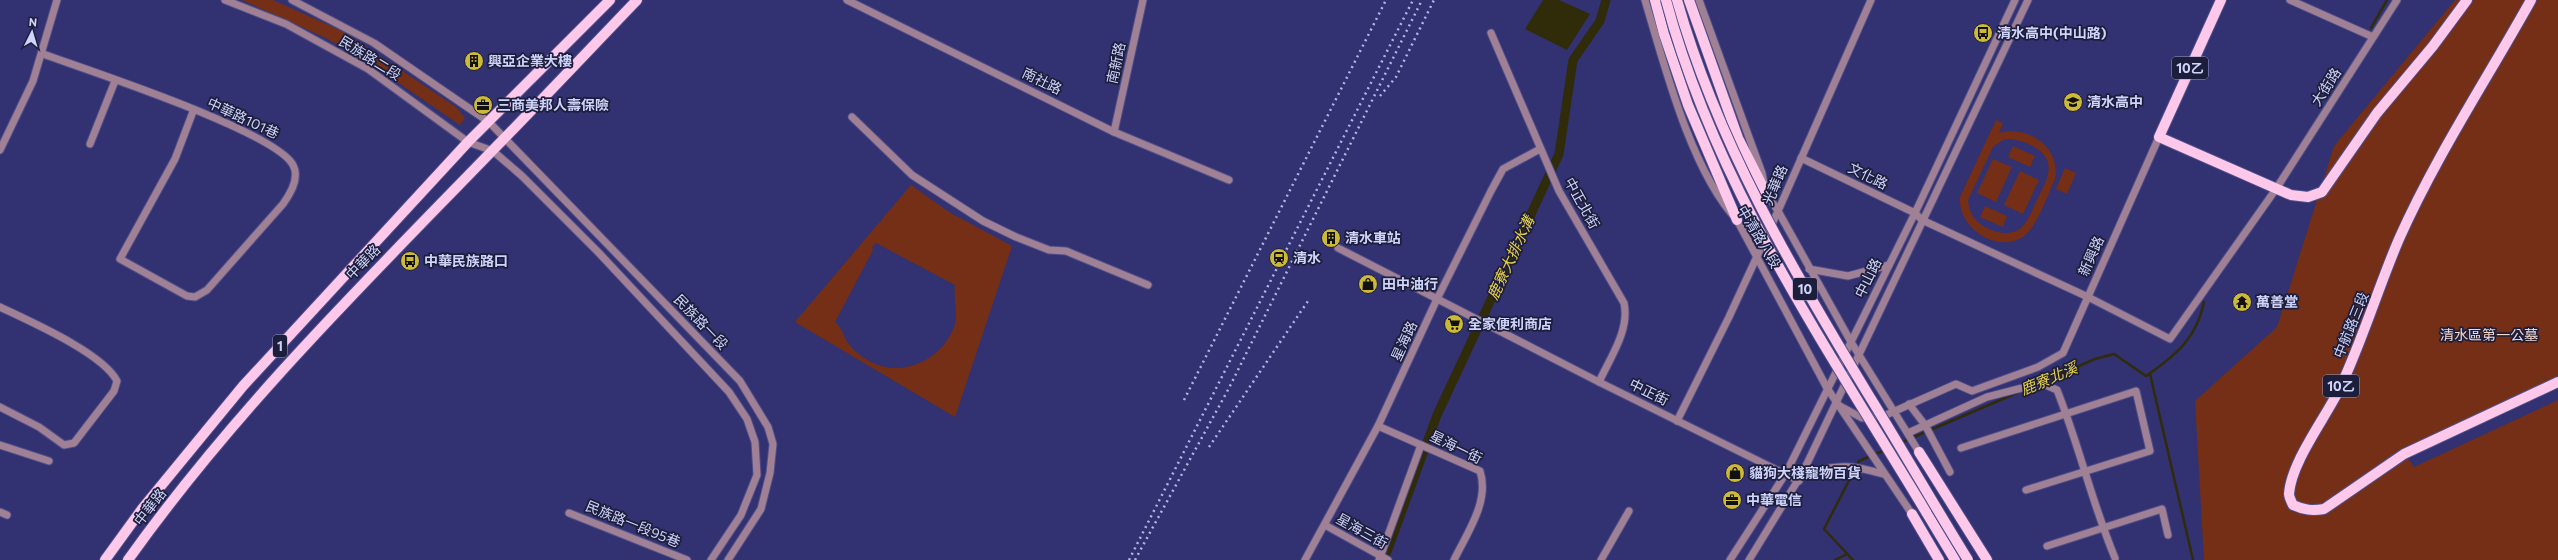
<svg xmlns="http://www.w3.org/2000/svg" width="2558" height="560" viewBox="0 0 2558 560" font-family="Commissioner,'Noto Sans TC',sans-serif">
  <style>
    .green { fill: #742f16; fill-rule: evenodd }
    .water { fill: #302b09 }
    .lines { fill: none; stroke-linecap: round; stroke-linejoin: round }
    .stream { stroke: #302b09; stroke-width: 2.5 }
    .canal { stroke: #302b09; stroke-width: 9 }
    .minor-casing { stroke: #4e4e8a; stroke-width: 9 }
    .major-casing { stroke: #4e4e8a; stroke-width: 12 }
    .minor { stroke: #a08094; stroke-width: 7 }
    .major { stroke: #fdc8ea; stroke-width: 10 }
    .rail { stroke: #b2b6e2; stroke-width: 2.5; stroke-dasharray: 2 4; stroke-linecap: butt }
    .major-bridge-casing { stroke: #4e4e8a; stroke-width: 12; stroke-linecap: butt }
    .major-bridge { stroke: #fdc8ea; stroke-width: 10 }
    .labels { text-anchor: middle; stroke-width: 3.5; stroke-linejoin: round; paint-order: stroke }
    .shield { fill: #1d1e3b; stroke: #9a9dc1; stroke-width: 1 }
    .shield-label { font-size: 13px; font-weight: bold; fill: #cfd4fb }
    .poi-label { font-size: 14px; font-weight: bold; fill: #cfd4fb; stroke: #1d1e3b; text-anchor: start }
    .street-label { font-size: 14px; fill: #cfd4fb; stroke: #1d1e3b }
    .park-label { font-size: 14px; fill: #f3dad1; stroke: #1d1e3b }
    .water-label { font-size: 15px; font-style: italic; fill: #e9d246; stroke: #1d1e3b }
  </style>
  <rect width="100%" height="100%" fill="#323171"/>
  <g class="green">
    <path d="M242,0H273L344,32L456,107L465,118L460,125L387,75L328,39Z"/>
    <path d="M2455,0H2558V380L2401,449L2414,467L2558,400V560H2204L2195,401L2277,327L2334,146Z"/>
    <path d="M1996,120L2003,123L1999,133C2028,125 2061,147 2055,179C2048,194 2036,229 2023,237C1996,254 1957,227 1960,197ZM2010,139C2028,141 2053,152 2048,174C2046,184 2040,193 2036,202C2031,212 2027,225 2018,230C2007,236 1995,232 1985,227C1974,221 1969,212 1968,200L1993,147L2003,140Z"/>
    <path d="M2013,146L2035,156L2030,167L2008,157Z"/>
    <path d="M1993,159L2012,167L1996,202L1977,193Z"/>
    <path d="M2065,168L2076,173L2067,194L2056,189Z"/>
    <path d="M2020,171L2039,180L2023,214L2004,205Z"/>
    <path d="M911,185L949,212L1012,246L955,417L795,322ZM876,243L955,285C953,299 959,313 954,327C941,362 898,380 866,359C859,355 852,349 848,343C843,336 842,327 835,322L873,250L872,247Z"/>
    <path d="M1985,206L2007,216L2003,227L1980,217Z"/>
  </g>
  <path class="water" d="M1543,0H1559L1590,14L1567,50L1525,29Z"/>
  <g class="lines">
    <g class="stream">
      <path d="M2371,28L2387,0"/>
      <path d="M2150,374L2193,560"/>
      <path d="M2042,382L2095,359L2114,354L2146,376C2175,356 2197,338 2204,302"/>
      <path d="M1900,443L2019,392"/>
      <path d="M1835,560L1847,554"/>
      <path d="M1853,560L1824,529L1859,461L1885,450"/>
    </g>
    <path class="canal" d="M1384,560L1437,415L1559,154L1573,60L1600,21L1606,0"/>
    <defs>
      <g id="minor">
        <path d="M225,0L286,24L368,69L468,142L493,151L522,176L599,253L729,392L747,419L755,442L757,475L741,515L711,560"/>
        <path d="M292,0L374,43L489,122L740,381L768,427L773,444L770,473L761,509L728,560"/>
        <path d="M847,0L1114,132L1229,180"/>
        <path d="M1645,0C1664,64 1691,171 1737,220L1827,388L1912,514"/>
        <path d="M1699,0L1762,173L1764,184"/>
        <path d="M2290,0L2373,37"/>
        <path d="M1491,33L1559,191L1624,303C1630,330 1610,358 1599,382"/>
        <path d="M43,54C87,70 275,131 293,165C300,178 291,193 283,204L207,290L195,297L187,296L120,259L175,159L194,109"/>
        <path d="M852,117L912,175L983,221L1016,237L1049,250L1066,251L1148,285"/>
        <path d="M1114,132L1143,0"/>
        <path d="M90,144L115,81"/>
        <path d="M0,150L33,81L57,0"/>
        <path d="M1801,158L1915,213L1922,220L2088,297L2170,339L2276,189L2397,0"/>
        <path d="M1765,191L1778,211L1851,342L1919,452"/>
        <path d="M1338,248L1599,382L1799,481"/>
        <path d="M1809,269L1848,276L1889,265"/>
        <path d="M0,307C29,321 103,353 117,381L114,391L74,443L64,445L39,427L0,407"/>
        <path d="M1909,404L1925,425L1950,472"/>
        <path d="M1838,405L1862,418L1886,415L1956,384L1972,391L2038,367L2063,353L2159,137"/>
        <path d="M1677,421L1729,317L1778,211L1871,0"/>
        <path d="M1378,426L1480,471C1490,501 1467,533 1454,560"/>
        <path d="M1908,433L1987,397L2041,383L2057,390C2079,445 2092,503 2115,558"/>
        <path d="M0,445L49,461"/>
        <path d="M1961,448L2136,391L2150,451L2026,490"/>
        <path d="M1803,472C1839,466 1847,463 1883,474"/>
        <path d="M0,512L7,515"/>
        <path d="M569,513L687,560"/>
        <path d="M1325,525L1388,560"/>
        <path d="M2047,546L2162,509L2168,535"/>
        <path d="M1305,560L1378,426L1437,299L1491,191L1503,169L1540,149"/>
        <path d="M1379,560L1421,445"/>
        <path d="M1601,560L1629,511"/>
        <path d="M1730,560L1786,473L1915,213L2015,0"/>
        <path d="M1749,560L1803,472L2028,0"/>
      </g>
      <g id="major">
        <path d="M1655,0L1664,34L1688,105L1737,220"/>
        <path d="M1689,0L1738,138L1765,191"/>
        <path d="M2221,0L2159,137L2291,195L2308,197L2322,192L2377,113L2433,46L2467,0"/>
        <path d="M2531,0C2487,79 2436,156 2399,239C2378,288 2363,339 2340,388C2326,417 2291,462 2289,494C2289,497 2291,501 2293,505C2304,510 2312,511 2324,509L2404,454L2558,382"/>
        <path d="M1919,452L1987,560"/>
        <path d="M1926,512L1955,560"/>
        <path d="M1912,514L1939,560"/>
        <path d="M105,560L142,509L243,386L468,142L610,0"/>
        <path d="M128,560C234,411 365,282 492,151C541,101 589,50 637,0"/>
      </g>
    </defs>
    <use href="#minor" class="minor-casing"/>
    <use href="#major" class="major-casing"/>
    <use href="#minor" class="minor"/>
    <use href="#major" class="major"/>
    <g class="rail">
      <path d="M1380,96L1396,77L1434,0"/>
      <path d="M1184,400L1386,0"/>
      <path d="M1209,447L1308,301"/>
      <path d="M1129,560L1413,0"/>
      <path d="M1135,560L1229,388L1422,0"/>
    </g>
    <defs>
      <g id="major-bridge">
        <path d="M1666,0C1715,186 1828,349 1926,512"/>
        <path d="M1677,0C1717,142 1792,269 1868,394C1902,449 1934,505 1968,560"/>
      </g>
    </defs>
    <use href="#major-bridge" class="major-bridge-casing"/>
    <use href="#major-bridge" class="major-bridge"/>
  </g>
  <defs>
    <symbol id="bus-disc" viewBox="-11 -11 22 22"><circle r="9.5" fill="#cdb938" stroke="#1d1e3b"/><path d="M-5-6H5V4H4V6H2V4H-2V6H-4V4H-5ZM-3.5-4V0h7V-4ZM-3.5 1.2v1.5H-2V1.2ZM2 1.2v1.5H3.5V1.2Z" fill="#111"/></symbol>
    <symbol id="building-disc" viewBox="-11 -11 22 22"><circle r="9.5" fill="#cdb938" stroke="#1d1e3b"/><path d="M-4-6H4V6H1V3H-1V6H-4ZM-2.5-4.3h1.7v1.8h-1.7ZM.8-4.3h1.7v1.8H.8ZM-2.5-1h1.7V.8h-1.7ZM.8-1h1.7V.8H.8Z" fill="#111"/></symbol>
    <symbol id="school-disc" viewBox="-11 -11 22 22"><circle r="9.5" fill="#cdb938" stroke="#1d1e3b"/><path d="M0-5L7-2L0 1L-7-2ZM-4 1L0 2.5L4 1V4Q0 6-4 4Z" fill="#111"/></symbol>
    <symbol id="office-disc" viewBox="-11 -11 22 22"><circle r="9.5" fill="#cdb938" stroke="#1d1e3b"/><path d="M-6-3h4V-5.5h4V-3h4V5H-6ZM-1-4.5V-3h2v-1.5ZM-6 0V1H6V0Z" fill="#111"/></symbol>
    <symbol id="station-disc" viewBox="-11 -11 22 22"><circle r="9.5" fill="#cdb938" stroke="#1d1e3b"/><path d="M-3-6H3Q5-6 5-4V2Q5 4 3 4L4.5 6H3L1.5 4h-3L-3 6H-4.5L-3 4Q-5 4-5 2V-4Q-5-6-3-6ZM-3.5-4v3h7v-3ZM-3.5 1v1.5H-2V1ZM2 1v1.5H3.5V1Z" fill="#111"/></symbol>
    <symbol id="shop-disc" viewBox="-11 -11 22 22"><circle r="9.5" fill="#cdb938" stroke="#1d1e3b"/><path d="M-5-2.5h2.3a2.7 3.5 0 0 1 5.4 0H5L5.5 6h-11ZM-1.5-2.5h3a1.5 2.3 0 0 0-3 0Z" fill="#111"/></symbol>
    <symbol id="temple-disc" viewBox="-11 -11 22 22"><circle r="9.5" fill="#cdb938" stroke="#1d1e3b"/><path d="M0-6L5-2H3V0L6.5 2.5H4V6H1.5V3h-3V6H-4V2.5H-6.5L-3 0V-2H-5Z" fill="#111"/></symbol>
    <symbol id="supermarket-disc" viewBox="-11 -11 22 22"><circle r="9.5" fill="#cdb938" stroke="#1d1e3b"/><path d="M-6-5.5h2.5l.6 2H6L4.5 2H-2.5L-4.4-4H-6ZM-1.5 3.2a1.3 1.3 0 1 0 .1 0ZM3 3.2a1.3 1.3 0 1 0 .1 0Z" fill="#111"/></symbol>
  </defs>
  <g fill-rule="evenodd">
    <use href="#bus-disc" x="1972" y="22" width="22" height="22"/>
    <use href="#building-disc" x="463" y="50" width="22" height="22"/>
    <use href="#school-disc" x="2062" y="91" width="22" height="22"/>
    <use href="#office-disc" x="472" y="94" width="22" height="22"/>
    <use href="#building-disc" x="1320" y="227" width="22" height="22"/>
    <use href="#station-disc" x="1268" y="247" width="22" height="22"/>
    <use href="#bus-disc" x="399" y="250" width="22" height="22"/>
    <use href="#shop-disc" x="1357" y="273" width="22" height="22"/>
    <use href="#temple-disc" x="2231" y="291" width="22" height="22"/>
    <use href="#supermarket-disc" x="1443" y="313" width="22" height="22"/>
    <use href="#shop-disc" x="1724" y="462" width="22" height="22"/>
    <use href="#office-disc" x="1721" y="489" width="22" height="22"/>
  </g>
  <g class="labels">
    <g class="shield">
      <rect x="2172" y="57" width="36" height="22" rx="3"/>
      <rect x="1793" y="278" width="24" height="22" rx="3"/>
      <rect x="273" y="335" width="14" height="22" rx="3"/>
      <rect x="2323" y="375" width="36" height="22" rx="3"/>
    </g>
    <g class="shield-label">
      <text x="2190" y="73">10乙</text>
      <text x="1805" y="294">10</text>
      <text x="280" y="351">1</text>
      <text x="2341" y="391">10乙</text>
    </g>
    <g class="poi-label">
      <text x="1997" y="38">清水高中(中山路)</text>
      <text x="488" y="66">興亞企業大樓</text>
      <text x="2087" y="107">清水高中</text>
      <text x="497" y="110">三商美邦人壽保險</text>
      <text x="1345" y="243">清水車站</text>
      <text x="1293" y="263">清水</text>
      <text x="424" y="266">中華民族路口</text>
      <text x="1382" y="289">田中油行</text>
      <text x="2256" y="307">萬善堂</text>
      <text x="1468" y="329">全家便利商店</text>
      <text x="1749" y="478">貓狗大棧寵物百貨</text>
      <text x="1746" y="505">中華電信</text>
    </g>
    <g class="street-label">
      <text transform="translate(370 58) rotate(32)" y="5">民族路二段</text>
      <text transform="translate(1116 63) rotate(-78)" y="5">南新路</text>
      <text transform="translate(1042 81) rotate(26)" y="5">南社路</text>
      <text transform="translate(2326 87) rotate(-57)" y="5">大街路</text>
      <text transform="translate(243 118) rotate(25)" y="5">中華路101巷</text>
      <text transform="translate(1868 176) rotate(26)" y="5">文化路</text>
      <text transform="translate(1775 185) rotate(-67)" y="5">光華路</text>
      <text transform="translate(1582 203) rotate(61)" y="5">中正北街</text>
      <text transform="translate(1759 237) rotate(59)" y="5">中清路八段</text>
      <text transform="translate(2091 256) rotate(-66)" y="5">新興路</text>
      <text transform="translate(363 262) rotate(-46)" y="5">中華路</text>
      <text transform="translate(1868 278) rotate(-64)" y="5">中山路</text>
      <text transform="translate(701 322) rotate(46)" y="5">民族路一段</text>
      <text transform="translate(2351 325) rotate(-68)" y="5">中航路三段</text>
      <text transform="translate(1404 341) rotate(-65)" y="5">星海路</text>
      <text transform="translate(1649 392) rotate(26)" y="5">中正街</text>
      <text transform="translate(1456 447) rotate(26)" y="5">星海一街</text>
      <text transform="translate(150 507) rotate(-52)" y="5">中華路</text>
      <text transform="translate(633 524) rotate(22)" y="5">民族路一段95巷</text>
      <text transform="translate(1362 531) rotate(29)" y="5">星海三街</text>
    </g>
    <g class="park-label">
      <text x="2489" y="340">清水區第一公墓</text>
    </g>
    <g class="water-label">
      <text transform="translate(1511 258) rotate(-65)" y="5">鹿寮大排水溝</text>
      <text transform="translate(2049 379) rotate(-23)" y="5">鹿寮北溪</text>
    </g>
  </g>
  <g transform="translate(32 32) rotate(5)" stroke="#1d1e3b" stroke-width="3" paint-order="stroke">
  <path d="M0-3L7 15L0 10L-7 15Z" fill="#cfd4fb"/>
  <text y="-6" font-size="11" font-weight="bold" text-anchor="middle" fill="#cfd4fb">N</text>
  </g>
</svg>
